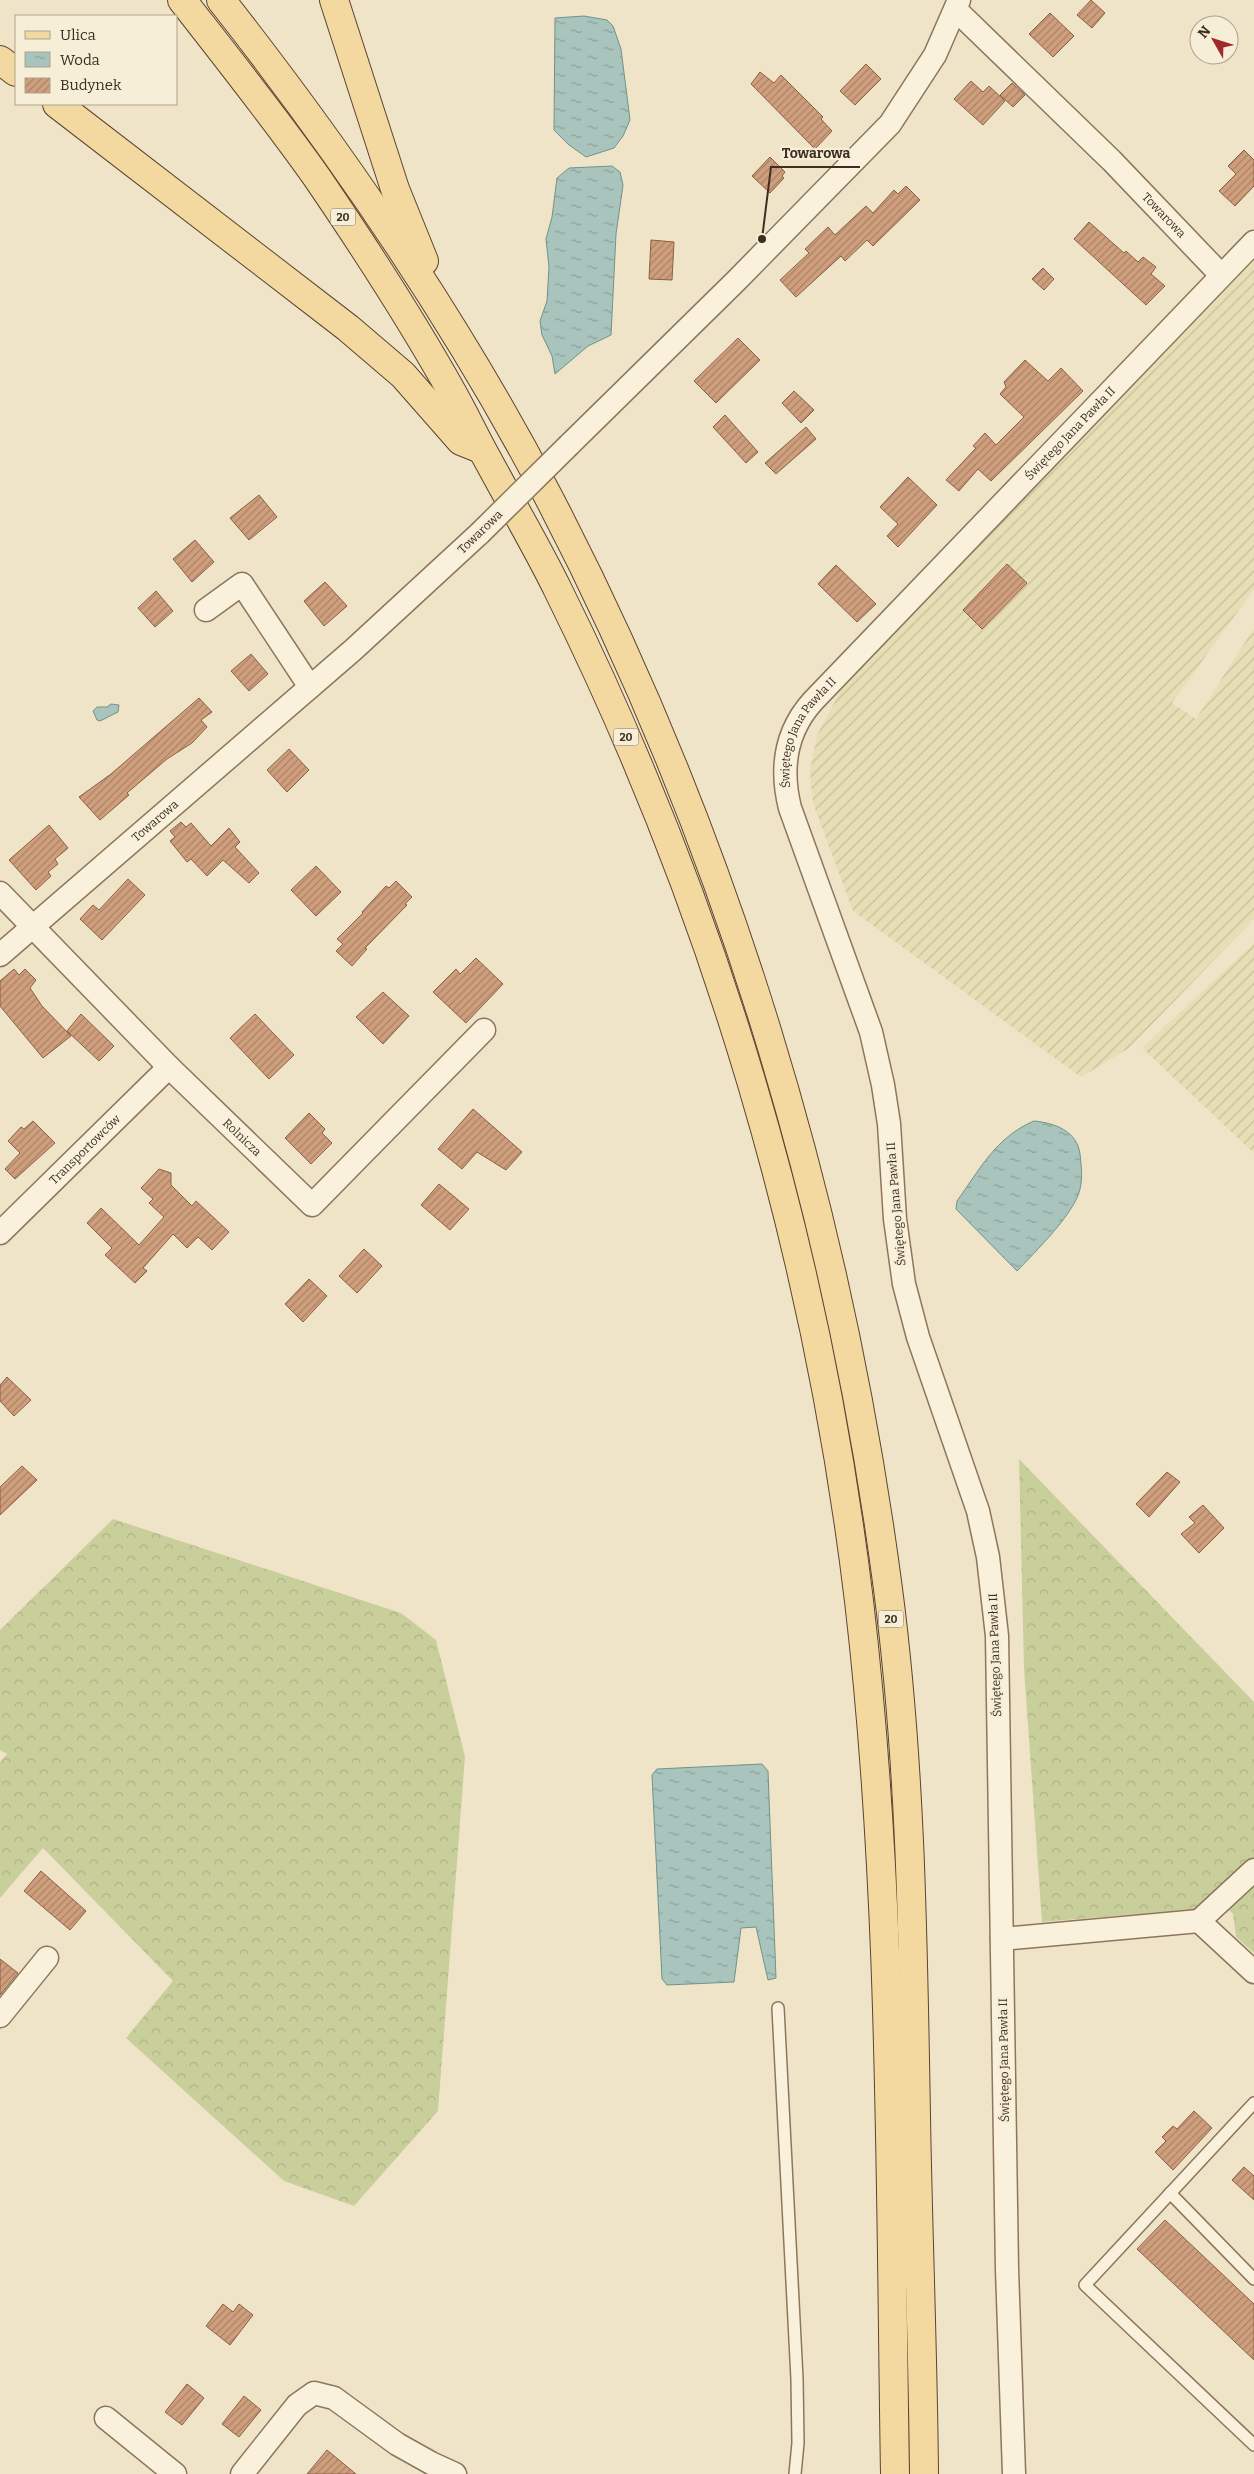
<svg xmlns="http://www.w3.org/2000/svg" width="1254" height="2474" viewBox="0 0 1254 2474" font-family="Bitter,serif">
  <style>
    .farmland { fill: url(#farmland-furrows) }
    .forest { fill: url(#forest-crowns) }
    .water { fill: url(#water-ripples); stroke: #6f938a }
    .building { fill: url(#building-hatch); stroke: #8d5f41 }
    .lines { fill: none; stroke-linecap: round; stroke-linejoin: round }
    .service-casing { stroke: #8d765c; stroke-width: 14 }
    .minor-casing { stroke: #8d765c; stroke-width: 25 }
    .primary-casing { stroke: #5b4430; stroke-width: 30 }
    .service { stroke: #faf1dc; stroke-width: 11 }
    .minor { stroke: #faf1dc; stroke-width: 22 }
    .primary { stroke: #f3d9a0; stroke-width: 28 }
    .minor-bridge-casing { stroke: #8d765c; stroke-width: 25; stroke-linecap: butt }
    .minor-bridge { stroke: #faf1dc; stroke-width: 22 }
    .labels { text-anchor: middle; stroke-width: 4.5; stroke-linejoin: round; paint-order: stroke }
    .shield { fill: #f7eed8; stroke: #756857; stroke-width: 1 }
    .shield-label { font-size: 11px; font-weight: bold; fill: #3d2e20 }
    .street-label { font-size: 12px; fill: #3d2e20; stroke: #f7eed8 }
    .leader { fill: none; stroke: #3d2e20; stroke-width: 2 }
    .callout-dot { fill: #3d2e20; stroke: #f7eed8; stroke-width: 2 }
    .callout-label { font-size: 14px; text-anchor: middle; font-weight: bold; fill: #3d2e20; stroke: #f7eed8; stroke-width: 4.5; stroke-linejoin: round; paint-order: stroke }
  </style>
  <defs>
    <pattern id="farmland-furrows" width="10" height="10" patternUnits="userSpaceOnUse" patternTransform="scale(1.25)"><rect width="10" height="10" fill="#e6deb5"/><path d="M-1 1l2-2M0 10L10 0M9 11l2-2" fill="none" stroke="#c6bf9b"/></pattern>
    <pattern id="forest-crowns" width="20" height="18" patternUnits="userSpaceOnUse" patternTransform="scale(1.25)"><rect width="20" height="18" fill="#c9cf9b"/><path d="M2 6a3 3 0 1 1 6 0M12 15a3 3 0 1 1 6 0" fill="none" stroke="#aeb285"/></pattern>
    <pattern id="water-ripples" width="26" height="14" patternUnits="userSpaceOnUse" patternTransform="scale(1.25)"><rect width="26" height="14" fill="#a9c4bc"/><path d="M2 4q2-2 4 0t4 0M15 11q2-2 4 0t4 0" fill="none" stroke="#8ba098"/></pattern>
    <pattern id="building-hatch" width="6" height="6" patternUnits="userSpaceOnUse" patternTransform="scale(1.25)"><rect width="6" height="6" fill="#cf9f7d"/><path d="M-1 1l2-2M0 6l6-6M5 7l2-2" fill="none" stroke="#a98266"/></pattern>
  </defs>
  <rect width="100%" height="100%" fill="#f0e4c8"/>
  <g class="farmland">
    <path d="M1254,261V589L1172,703L1196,719L1254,628V919L1129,1048L1081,1077L853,911L813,803L810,771L817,735L850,673Z"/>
    <path d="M1254,943V1153L1142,1048Z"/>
  </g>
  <g class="forest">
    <path d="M1019,1459L1254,1702V1953L1236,1937L1233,1914L1214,1895L1196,1909L1042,1922L1024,1669Z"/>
    <path d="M113,1519L401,1613L436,1640L465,1757L438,2111L354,2206L284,2181L126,2038L173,1981L43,1848L0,1898V1762L7,1754L0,1750V1630Z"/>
  </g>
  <g class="water">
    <path d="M584,16L607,20L613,26L621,49L630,120L623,136L614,148L586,157L569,145L554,130L555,18Z"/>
    <path d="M612,166L620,172L623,185L616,234L611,335L588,346L555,374L552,356L542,335L540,321L547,301L549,267L546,239L552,217L557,178L569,168Z"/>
    <path d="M111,704L119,705L118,712L100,721L97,720L93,711L97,707H107Z"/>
    <path d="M1034,1121C1055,1123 1077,1131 1080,1154C1081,1165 1083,1177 1080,1189C1075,1213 1035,1252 1017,1271L956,1209L957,1201C980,1169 996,1137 1034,1121Z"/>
    <path d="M762,1764L768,1771L776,1978L768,1980L756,1927L741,1928L734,1982L667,1985L662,1979L652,1775L657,1769Z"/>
  </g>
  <g class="building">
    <path d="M1091,0L1105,13L1092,28L1077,15Z"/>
    <path d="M1050,13L1074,36L1053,57L1029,34Z"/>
    <path d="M866,64L881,79L855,105L840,91Z"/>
    <path d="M760,72L774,83L781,75L823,117L821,119L832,131L815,149L751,84Z"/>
    <path d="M971,81L983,92L989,86L1005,101L983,125L954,99Z"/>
    <path d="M1012,83L1025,95L1013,107L1000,95Z"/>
    <path d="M1244,150L1254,160V186L1235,206L1219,191L1236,174L1228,166Z"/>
    <path d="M770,157L785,172L782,176L784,178L770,193L752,176Z"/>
    <path d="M906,186L920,200L873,246L867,240L845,261L841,256L796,297L780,280L809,253L805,249L828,227L835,235L866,206L873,213L894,190L898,194Z"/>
    <path d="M1089,222L1124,253L1126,251L1138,262L1143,257L1156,267L1151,274L1165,286L1146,305L1074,239Z"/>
    <path d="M651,240L674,242L672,280L649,279Z"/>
    <path d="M1043,268L1054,279L1044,290L1032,279Z"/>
    <path d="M738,338L760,360L716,403L694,381Z"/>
    <path d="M1025,360L1048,381L1061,368L1083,391L991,481L978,469L959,491L946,480L976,448L973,446L985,433L996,445L1024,417L1000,394L1006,387L1004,382Z"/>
    <path d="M794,391L814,410L801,423L782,403Z"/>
    <path d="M725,415L758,452L746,463L713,427Z"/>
    <path d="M806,427L816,439L776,474L765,463Z"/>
    <path d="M908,477L937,505L898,547L887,536L898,524L880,507Z"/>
    <path d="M259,495L277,517L249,540L230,518Z"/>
    <path d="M195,540L214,562L192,582L173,559Z"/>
    <path d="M1007,564L1027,583L982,629L963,610Z"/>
    <path d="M836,565L876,604L857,622L818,584Z"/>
    <path d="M325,582L347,606L324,626L304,601Z"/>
    <path d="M156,591L173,611L155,627L138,608Z"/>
    <path d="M251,654L268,674L249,691L231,671Z"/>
    <path d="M199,698L212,712L201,720L207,727L192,743L167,759L127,793L129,795L100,820L79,797L111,774Z"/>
    <path d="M289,749L309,770L287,792L267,770Z"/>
    <path d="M181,822L186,827L191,823L211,846L229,828L240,842L235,847L259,873L249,883L223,860L207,876L191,859L187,862L170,841L175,837L170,831Z"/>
    <path d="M49,825L68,848L55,859L58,864L48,872L51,876L36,890L9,860Z"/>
    <path d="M316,866L341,892L316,916L291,890Z"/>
    <path d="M128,879L145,895L102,940L80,919L93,905L99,910Z"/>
    <path d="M396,881L412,897L405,904L407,905L365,948L367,949L352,966L336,951L343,944L337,939L363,913L362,912L386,886L389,888Z"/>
    <path d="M476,958L503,984L466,1023L433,992L456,969L460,974Z"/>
    <path d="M14,969L19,975L25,969L36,980L30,988L42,1006L71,1036L43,1058L0,1006V981Z"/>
    <path d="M383,992L409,1016L383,1044L356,1017Z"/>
    <path d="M81,1014L114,1046L99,1061L67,1031Z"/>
    <path d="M255,1014L294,1055L269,1079L230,1038Z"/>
    <path d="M473,1109L522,1152L506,1170L477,1152L462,1169L438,1149Z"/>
    <path d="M309,1113L325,1129L322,1133L332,1143L311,1164L285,1138Z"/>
    <path d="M33,1121L55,1143L15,1179L5,1169L20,1153L8,1141L21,1127L24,1129Z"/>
    <path d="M159,1169L171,1173V1185L192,1206L196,1201L229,1232L212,1250L198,1237L187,1248L173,1234L143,1268L147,1271L135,1283L105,1255L112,1248L87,1223L101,1208L139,1245L164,1217L149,1203L153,1199L141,1188Z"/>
    <path d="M439,1184L469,1209L450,1230L421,1205Z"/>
    <path d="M364,1249L382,1266L357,1293L339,1276Z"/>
    <path d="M309,1279L327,1296L303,1322L285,1304Z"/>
    <path d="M7,1377L31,1400L14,1416L0,1401V1385Z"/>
    <path d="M22,1466L37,1480L0,1515V1487Z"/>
    <path d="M1167,1472L1180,1482L1149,1517L1136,1504Z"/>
    <path d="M1203,1505L1224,1528L1199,1553L1181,1534L1195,1523L1189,1517Z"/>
    <path d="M41,1871L86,1911L70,1930L24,1891Z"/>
    <path d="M0,1959L18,1973L0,1995Z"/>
    <path d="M1194,2111L1212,2128L1173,2170L1155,2152L1166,2141L1162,2137L1173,2126L1177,2129Z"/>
    <path d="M1244,2167L1254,2176V2200L1232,2180Z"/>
    <path d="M1165,2220L1254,2304V2360L1137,2249Z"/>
    <path d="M223,2304L233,2312L239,2304L253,2315L230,2345L206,2326Z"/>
    <path d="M187,2384L204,2398L182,2425L165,2412Z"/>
    <path d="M244,2396L261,2410L239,2437L222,2424Z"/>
    <path d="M327,2450L356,2474H307Z"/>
  </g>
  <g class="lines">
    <defs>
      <g id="service">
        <path d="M778,2008L797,2379L798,2443L795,2474"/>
        <path d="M1254,2103L1085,2285L1254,2445"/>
        <path d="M1170,2193L1254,2279"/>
      </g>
      <g id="minor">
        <path id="s1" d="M956,10L1112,161L1221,275"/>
        <path d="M569,445L736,281L890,124L935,55L959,0"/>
        <path d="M206,610L242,584L310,687"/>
        <path id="s2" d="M0,893L169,1067L312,1205L484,1030"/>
        <path id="s3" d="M0,955L353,650L480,533"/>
        <path id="s4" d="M0,1233L169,1067"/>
        <path d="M1199,1921L1254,1972"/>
        <path d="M1199,1921L1254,1870"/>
        <path d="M1002,1939L1199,1921"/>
        <path d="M0,2016L47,1958"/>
        <path d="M106,2418L175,2474"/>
        <path d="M242,2474L297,2405L314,2393L334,2398L397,2444L431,2463L455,2474"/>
        <path id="s5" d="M1014,2474L1007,2269L997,1636L988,1557L978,1511L918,1337L904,1284L895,1219L889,1124L883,1085L871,1032L790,808C780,768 785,732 813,701L1254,242"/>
      </g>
      <g id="primary">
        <path d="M182,0C228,59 275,118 318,179C365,248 411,319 452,392C465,415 476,439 489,462C512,505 537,547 558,590C715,906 817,1251 859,1601C893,1890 890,2183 895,2474"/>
        <path d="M221,0C342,154 457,322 548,496C726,837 838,1209 888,1589C911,1764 913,1941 916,2117C918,2236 923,2355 924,2474"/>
        <path d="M334,0L395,189L424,261"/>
        <path d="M0,60L16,72"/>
        <path d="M57,104L348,328L403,375L461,441L476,447"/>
      </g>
    </defs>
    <use href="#service" class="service-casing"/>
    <use href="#minor" class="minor-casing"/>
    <use href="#primary" class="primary-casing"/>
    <use href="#service" class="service"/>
    <use href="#minor" class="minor"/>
    <use href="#primary" class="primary"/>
    <defs>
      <path id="minor-bridge" d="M480,533L569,445"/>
    </defs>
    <use href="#minor-bridge" class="minor-bridge-casing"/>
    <use href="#minor-bridge" class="minor-bridge"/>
  </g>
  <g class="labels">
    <g class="shield">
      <rect x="330.5" y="208.5" width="25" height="17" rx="4"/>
      <rect x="613.5" y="728.5" width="25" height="17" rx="4"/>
      <rect x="878.5" y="1610.5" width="25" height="17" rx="4"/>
    </g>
    <g class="shield-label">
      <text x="343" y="221">20</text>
      <text x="626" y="741">20</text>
      <text x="891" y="1623">20</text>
    </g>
    <g class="street-label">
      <text dy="4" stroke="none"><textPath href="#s1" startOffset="292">Towarowa</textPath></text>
      <text dy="4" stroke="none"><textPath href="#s5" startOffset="2182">Świętego Jana Pawła II</textPath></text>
      <text transform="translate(480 532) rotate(-44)" y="4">Towarowa</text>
      <text dy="4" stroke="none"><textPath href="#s5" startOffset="1779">Świętego Jana Pawła II</textPath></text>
      <text dy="4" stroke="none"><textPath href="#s3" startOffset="205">Towarowa</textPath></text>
      <text dy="4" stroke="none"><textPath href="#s2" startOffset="344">Rolnicza</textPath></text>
      <text dy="4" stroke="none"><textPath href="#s4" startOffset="119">Transportowców</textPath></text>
      <text transform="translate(896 1204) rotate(-95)" y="4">Świętego Jana Pawła II</text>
      <text transform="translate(995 1655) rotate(-92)" y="4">Świętego Jana Pawła II</text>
      <text transform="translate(1004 2060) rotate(-91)" y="4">Świętego Jana Pawła II</text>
    </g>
  </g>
  <path class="leader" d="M762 239L771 167H860"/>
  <circle class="callout-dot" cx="762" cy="239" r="5"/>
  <g class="callout-label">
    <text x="816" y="158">Towarowa</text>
  </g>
  <rect x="15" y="15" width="162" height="90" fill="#f7eed8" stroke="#ada18e"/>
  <rect x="25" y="31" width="25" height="8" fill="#f3d9a0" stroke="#ada18e"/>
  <text x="60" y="40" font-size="15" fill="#3d2e20">Ulica</text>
  <rect x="25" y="52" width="25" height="15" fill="url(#water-ripples)" stroke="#ada18e"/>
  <text x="60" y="65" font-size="15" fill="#3d2e20">Woda</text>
  <rect x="25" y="78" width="25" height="15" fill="url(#building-hatch)" stroke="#ada18e"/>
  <text x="60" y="90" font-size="15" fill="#3d2e20">Budynek</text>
  <g transform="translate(1214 40) rotate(309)"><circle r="24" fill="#f7eed8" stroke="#ada18e"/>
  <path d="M0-4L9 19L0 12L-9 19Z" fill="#9e2a2b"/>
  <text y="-8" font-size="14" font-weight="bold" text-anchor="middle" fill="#3d2e20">N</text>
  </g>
</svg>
